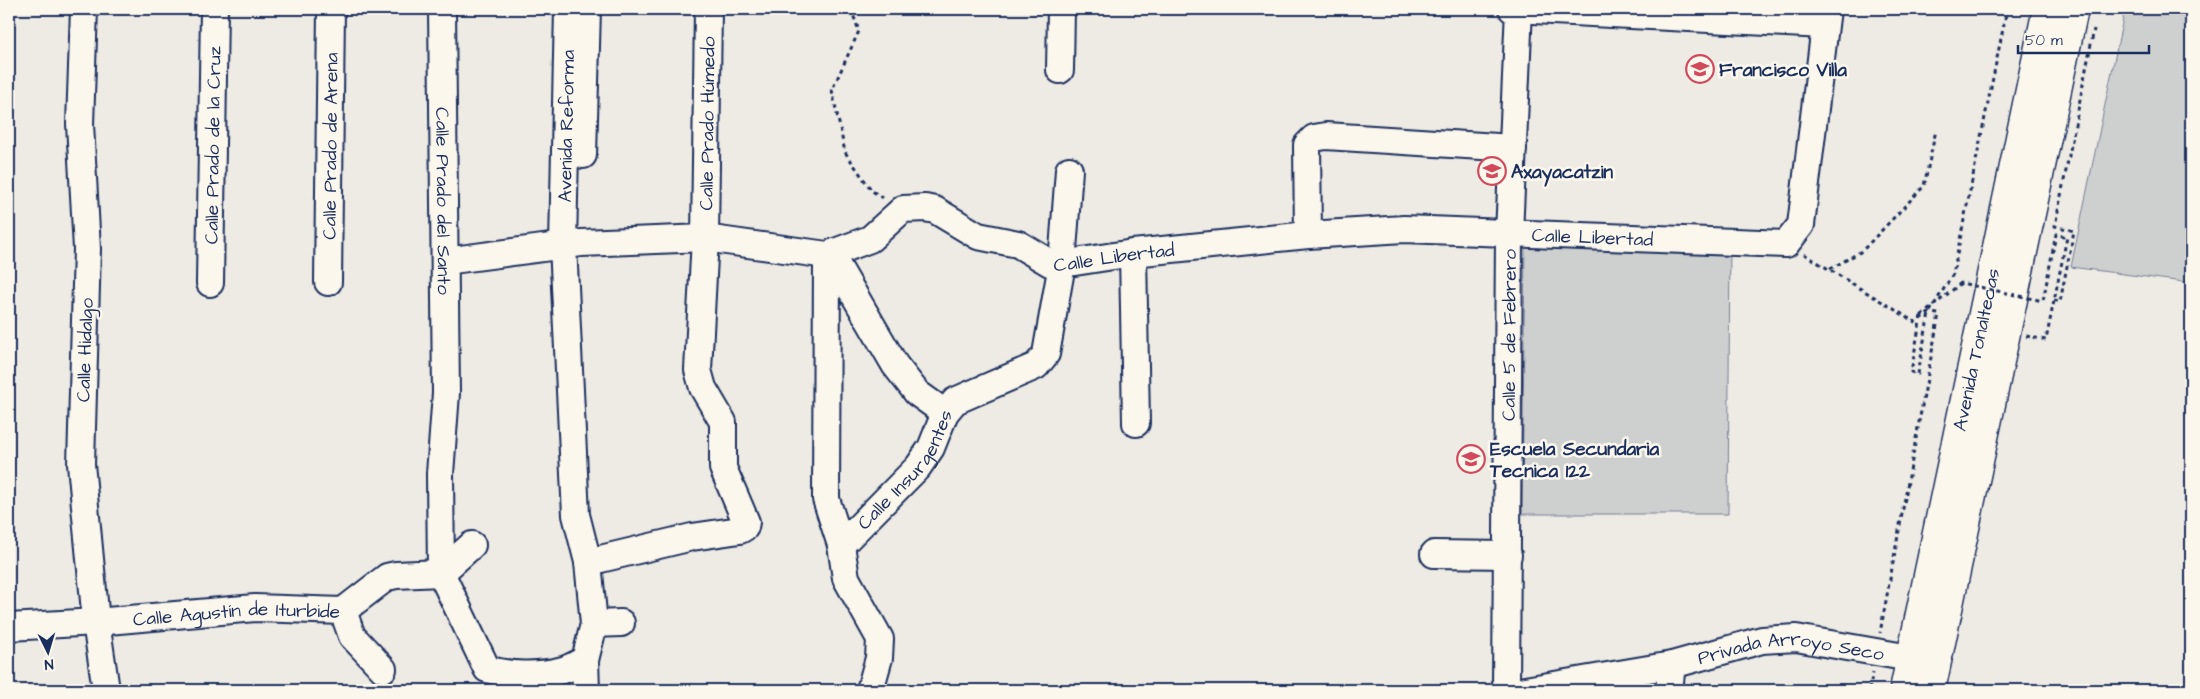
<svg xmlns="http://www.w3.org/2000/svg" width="2200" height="699" viewBox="0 0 2200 699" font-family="'Architects Daughter',sans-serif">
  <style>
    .green { fill: #cecfcf; stroke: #747f96 }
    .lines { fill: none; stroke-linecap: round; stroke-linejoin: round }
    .minor-casing { stroke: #1b2f5e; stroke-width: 30 }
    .major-casing { stroke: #1b2f5e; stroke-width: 31 }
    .path { stroke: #1b2f5e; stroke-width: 3; stroke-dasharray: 4 4; stroke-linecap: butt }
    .minor { stroke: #fbf7ec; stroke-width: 26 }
    .major { stroke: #fbf7ec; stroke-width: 28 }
    .path-bridge { stroke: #1b2f5e; stroke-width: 3; stroke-dasharray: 4 4; stroke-linecap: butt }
    .labels { text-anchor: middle; stroke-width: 5; stroke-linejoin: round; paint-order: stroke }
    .poi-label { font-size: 19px; font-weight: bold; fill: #1b2f5e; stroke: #fbf7ec; text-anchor: start }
    .street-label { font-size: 19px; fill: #1b2f5e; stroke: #fbf7ec }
  </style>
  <rect width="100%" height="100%" fill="#eeebe4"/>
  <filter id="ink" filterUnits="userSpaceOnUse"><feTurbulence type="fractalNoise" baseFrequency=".02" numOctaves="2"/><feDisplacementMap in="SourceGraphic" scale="10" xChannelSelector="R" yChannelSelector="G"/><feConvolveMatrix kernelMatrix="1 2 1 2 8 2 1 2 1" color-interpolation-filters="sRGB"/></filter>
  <g filter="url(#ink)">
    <g class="green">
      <path d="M2125,9L2191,17V283L2071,267Z"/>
      <path d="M1730,243L1728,514H1522L1525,247Z"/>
    </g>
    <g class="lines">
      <defs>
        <g id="minor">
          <path d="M84,9L80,124L87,249L81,464L96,622L106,690"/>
          <path id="s1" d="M442,9L446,393L440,474L441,573L487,669C508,676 542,676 563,670C571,668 578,663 585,660L594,624L588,562L576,515L563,245L568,9"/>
          <path d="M1512,9L1824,25"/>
          <path d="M1060,70L1061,9"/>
          <path d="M583,155L587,9"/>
          <path d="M1308,235L1307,145L1314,138L1326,136L1513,148"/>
          <path d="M1133,253L1136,423"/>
          <path d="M827,255L826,499L841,545L846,578L880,639L879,658L870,690"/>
          <path d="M831,255L895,365L917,393L945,413"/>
          <path id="s2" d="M445,261L581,243L705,238L827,255L870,239L903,209L925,208L935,210L978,236L1018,244L1050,263L1062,264L1133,253L1308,235L1404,229L1786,244L1801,225L1827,9"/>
          <path id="s3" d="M328,282L331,9"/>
          <path id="s4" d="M210,283L214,9"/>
          <path id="s5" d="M841,545L918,467L931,448L945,413L955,401L1036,366L1046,354L1062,264L1069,170"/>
          <path d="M1434,554L1508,555"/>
          <path id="s6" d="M588,562L692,537L740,530L745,527L746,522L723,468V422L703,388L698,370L705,238L708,9"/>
          <path d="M343,611L352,636L383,669"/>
          <path d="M594,624L621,623"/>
          <path id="s7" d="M9,627L96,622L255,608L343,611L387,577L396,575L441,573L472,545"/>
          <path d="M585,660L586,690"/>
          <path id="s8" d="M1506,690L1509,234L1519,9"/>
          <path id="s9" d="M1525,690L1672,665L1762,640L1796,638L1910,658"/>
          <path d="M1669,690L1672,665"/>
        </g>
        <g id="major">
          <path id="s10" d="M1904,690L2047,9"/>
          <path d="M1931,690L2074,9"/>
        </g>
      </defs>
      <use href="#minor" class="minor-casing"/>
      <use href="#major" class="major-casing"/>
      <g class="path">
        <path d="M851,9L859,31L832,90L845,152L872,191L885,199"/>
        <path d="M2097,16L2099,9"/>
        <path d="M1804,254L1915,322L1929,313L1939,314L1880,633"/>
        <path d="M1830,269L1862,251L1924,186L1936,130"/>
        <path d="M2054,300L2060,302L2074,231L2055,226L2094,29"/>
        <path d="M1921,316L1911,372L1918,374L1929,313L1953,274L2007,9"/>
        <path d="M2026,336L2046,340L2067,237L2056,234L2043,301"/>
        <path d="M1869,690L1873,673"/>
      </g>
      <use href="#minor" class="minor"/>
      <use href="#major" class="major"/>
      <path class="path-bridge" d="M1921,316L1961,283L2043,301"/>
    </g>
  </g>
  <defs>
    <symbol id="school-ring" viewBox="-11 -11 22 22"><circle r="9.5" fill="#fbf7ec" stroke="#d1495b" stroke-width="1.5"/><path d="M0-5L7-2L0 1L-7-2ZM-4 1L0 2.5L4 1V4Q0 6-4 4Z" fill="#d1495b"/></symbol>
  </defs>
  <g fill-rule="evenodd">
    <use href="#school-ring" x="1684" y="53" width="32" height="32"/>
    <use href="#school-ring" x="1476" y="155" width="32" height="32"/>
    <use href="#school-ring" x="1455" y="443" width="32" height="32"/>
  </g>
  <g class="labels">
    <g class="poi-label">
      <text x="1719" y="76">Francisco Villa</text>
      <text x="1511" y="178">Axayacatzin</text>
      <text x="1490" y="455">Escuela Secundaria<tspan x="1490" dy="22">Tecnica 122</tspan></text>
    </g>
    <g class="street-label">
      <text dy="7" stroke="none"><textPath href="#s6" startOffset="576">Calle Prado Húmedo</textPath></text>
      <text dy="7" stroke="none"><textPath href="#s1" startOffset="1309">Avenida Reforma</textPath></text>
      <text dy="7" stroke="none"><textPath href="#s3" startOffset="136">Calle Prado de Arena</textPath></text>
      <text dy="7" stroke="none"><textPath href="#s4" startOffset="138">Calle Prado de la Cruz</textPath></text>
      <text dy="7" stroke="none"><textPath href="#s1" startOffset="192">Calle Prado del Santo</textPath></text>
      <text dy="7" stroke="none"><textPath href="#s2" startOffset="1180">Calle Libertad</textPath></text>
      <text dy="7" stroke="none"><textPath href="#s2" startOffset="700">Calle Libertad</textPath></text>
      <text dy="7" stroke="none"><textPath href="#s8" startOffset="355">Calle 5 de Febrero</textPath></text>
      <text transform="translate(84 350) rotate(-88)" y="7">Calle Hidalgo</text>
      <text dy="7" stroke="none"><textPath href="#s10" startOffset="348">Avenida Tonaltecas</textPath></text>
      <text dy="7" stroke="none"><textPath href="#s5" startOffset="100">Calle Insurgentes</textPath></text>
      <text dy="7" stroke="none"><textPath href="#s7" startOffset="228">Calle Agustín de Iturbide</textPath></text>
      <text dy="7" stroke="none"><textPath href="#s9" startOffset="271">Privada Arroyo Seco</textPath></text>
    </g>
  </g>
  <rect width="2200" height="699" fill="none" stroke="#fbf7ec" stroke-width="30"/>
  <rect x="15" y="15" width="2170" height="669" fill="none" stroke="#1b2f5e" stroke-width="2" filter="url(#ink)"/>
  <g transform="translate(48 652) rotate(175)" stroke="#fbf7ec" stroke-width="4" paint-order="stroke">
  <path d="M0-4L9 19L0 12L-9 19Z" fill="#1b2f5e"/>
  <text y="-8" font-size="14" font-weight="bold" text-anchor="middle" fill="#1b2f5e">N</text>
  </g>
  <path d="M2018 45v8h131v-8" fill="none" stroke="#1b2f5e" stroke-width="2.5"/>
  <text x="2025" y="45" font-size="15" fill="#1b2f5e" stroke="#fbf7ec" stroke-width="4" paint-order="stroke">50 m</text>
</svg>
